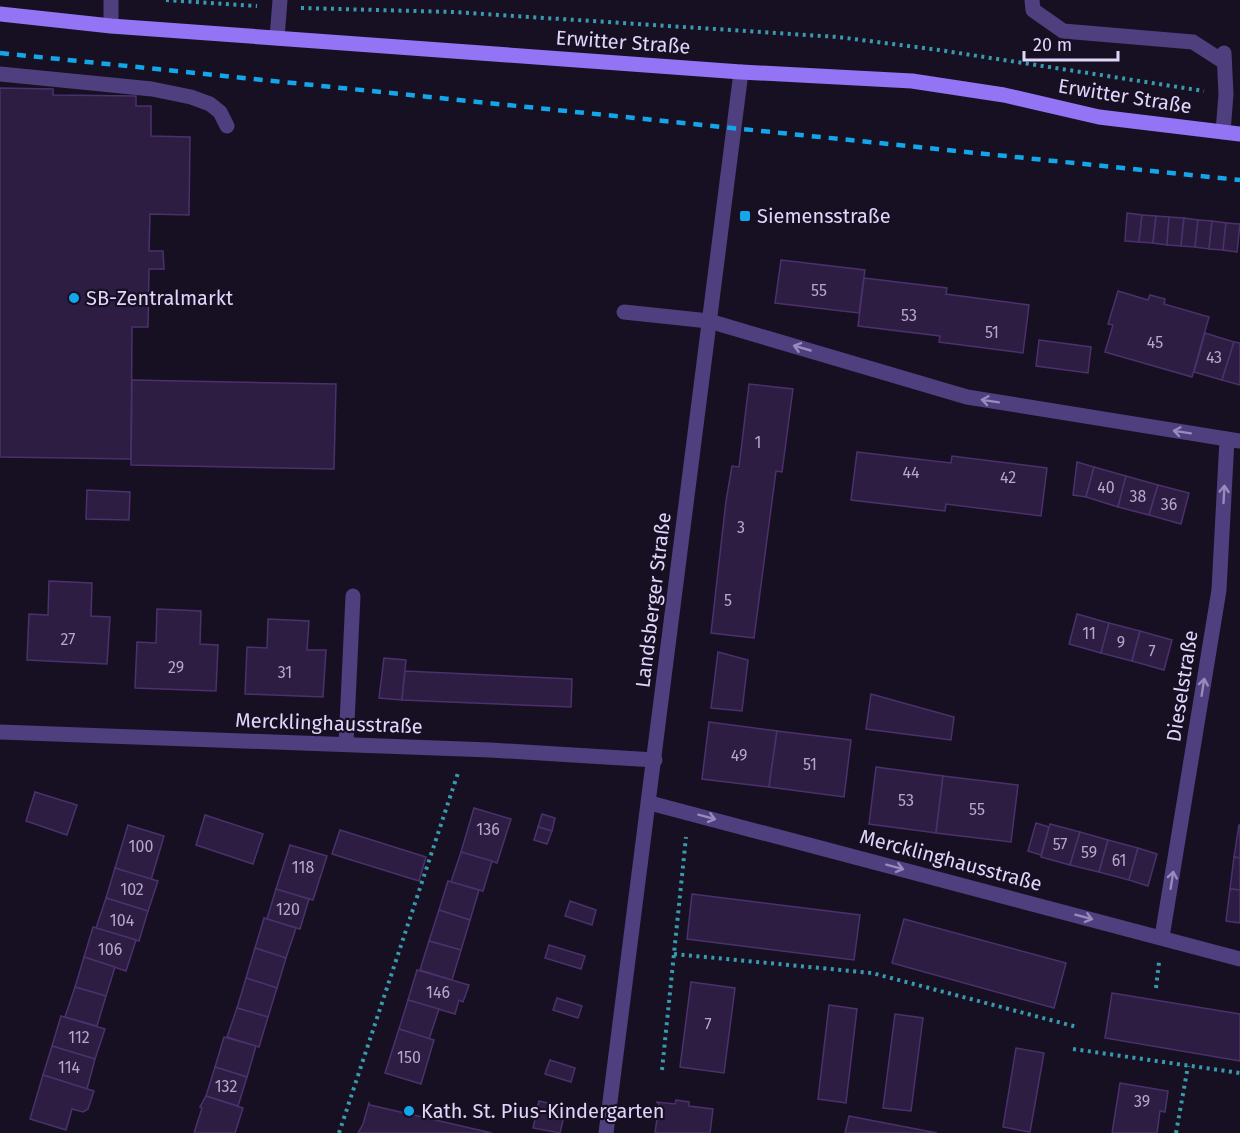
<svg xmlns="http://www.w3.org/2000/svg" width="1240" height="1133" viewBox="0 0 1240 1133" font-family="'Fira Sans',sans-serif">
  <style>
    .building { fill: #2d1d42; stroke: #4a316c; stroke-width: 1.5 }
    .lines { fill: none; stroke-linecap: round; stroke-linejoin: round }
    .path { stroke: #389aac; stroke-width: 4; stroke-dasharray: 3 4.5; stroke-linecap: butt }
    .lane { stroke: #4f3f7e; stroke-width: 15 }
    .street { stroke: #4f3f7e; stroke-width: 15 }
    .secondary { stroke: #9374f4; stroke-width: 15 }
    .rail { stroke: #13a6ea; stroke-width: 4.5; stroke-dasharray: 9 8; stroke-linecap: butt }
    .oneway { stroke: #988abd }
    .poi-dot { fill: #13a6ea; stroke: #171023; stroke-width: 2 }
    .labels { text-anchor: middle; stroke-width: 4.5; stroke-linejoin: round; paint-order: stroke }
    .number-label { font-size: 16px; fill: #b5a7ce }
    .street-label { font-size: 20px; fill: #e2d5fc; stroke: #171023 }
    .poi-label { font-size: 20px; fill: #e2d5fc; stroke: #171023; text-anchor: start }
  </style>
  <rect width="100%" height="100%" fill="#171023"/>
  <g class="building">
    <path d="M0,88L53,89V95L136,96V106H151V136L190,137L189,215L150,214L149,251H163L164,269H149L148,327H132L131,459L0,457Z"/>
    <path d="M1127,213L1142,215L1139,242L1125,241Z"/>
    <path d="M1142,215L1156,216L1153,243L1139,242Z"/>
    <path d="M1156,216L1169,217L1167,245L1153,243Z"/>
    <path d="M1169,217L1184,218L1181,246L1167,245Z"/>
    <path d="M1184,218L1198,220L1195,247L1181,246Z"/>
    <path d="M1198,220L1212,221L1209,249L1195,247Z"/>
    <path d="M1212,221L1226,223L1223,250L1209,249Z"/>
    <path d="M1226,223L1240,224L1237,252L1223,250Z"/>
    <path d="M781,260L865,270L859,313L775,303Z"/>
    <path d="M864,278L947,288L946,294L1029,305L1023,353L939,342L940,336L858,326Z"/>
    <path d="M1118,291L1148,300L1150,295L1165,299L1164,304L1209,317L1192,377L1105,352L1113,325L1108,324Z"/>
    <path d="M1205,333L1234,342L1222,380L1194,372Z"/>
    <path d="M1039,340L1091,347L1088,373L1036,366Z"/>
    <path d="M1234,342L1240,343V385L1222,380Z"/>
    <path d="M132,380L336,384L334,469L131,465Z"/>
    <path d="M749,384L793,389L782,472L776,471L754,638L711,633L726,501L732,466L739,467Z"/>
    <path d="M857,452L951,463L952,456L1047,468L1041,516L946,504L945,511L851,500Z"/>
    <path d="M1077,462L1094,467L1086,497L1073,495Z"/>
    <path d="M1094,467L1126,476L1118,507L1086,497Z"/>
    <path d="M1126,476L1158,485L1149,515L1118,507Z"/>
    <path d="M1158,485L1189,493L1181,524L1149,515Z"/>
    <path d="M87,490L130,492L129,520L86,519Z"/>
    <path d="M49,581L92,583L91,616L110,617L107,664L27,660L29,614L48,615Z"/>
    <path d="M157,609L201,611L200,644L218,645L216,691L135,688L137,642L156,643Z"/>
    <path d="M1077,614L1109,623L1101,653L1069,644Z"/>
    <path d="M268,619L309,621L307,650H326L323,697L245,694L247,647L267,648Z"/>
    <path d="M1109,623L1140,631L1132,661L1101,653Z"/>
    <path d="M1140,631L1172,640L1164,670L1132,661Z"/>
    <path d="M718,652L748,660L742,711L711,708Z"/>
    <path d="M384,658L406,660L402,700L379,698Z"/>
    <path d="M405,671L572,679L571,707L402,700Z"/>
    <path d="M871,694L954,717L951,740L866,729Z"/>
    <path d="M709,722L777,731L769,787L702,779Z"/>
    <path d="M777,731L851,740L844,797L769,787Z"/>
    <path d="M876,767L943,776L936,833L869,824Z"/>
    <path d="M943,776L1018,785L1011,842L936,833Z"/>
    <path d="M35,792L77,805L67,835L26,821Z"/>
    <path d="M474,808L511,819L497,863L461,852Z"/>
    <path d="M542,814L555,818L552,831L538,827Z"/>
    <path d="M205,815L263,834L253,864L196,845Z"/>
    <path d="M1036,823L1049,827L1041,855L1028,851Z"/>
    <path d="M1050,824L1080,832L1070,865L1041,857Z"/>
    <path d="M128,825L164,836L151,880L115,868Z"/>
    <path d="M1239,825H1240V858L1234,857Z"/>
    <path d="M538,827L552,831L547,844L534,840Z"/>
    <path d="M340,830L426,857L419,881L332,854Z"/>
    <path d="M1080,832L1108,840L1099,872L1070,865Z"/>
    <path d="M1108,840L1138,848L1129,880L1099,872Z"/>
    <path d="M290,845L327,856L313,900L276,889Z"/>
    <path d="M1138,848L1157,854L1148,886L1129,880Z"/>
    <path d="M461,852L492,861L483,891L451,882Z"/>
    <path d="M1234,857L1240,858V890L1230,889Z"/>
    <path d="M115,868L158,881L148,911L106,898Z"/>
    <path d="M448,881L479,890L470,920L439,910Z"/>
    <path d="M276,889L309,899L300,929L267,919Z"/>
    <path d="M1230,889L1240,890V923L1226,921Z"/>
    <path d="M692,894L860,915L854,960L687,939Z"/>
    <path d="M106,898L148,911L139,941L96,928Z"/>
    <path d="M570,901L596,910L592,925L565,916Z"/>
    <path d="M439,910L470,920L461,950L429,941Z"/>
    <path d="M264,918L296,928L286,958L255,948Z"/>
    <path d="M904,919L1066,963L1054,1008L892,963Z"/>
    <path d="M93,927L136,940L126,971L84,957Z"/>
    <path d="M429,941L461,950L452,980L420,970Z"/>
    <path d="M549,945L585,956L581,969L545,958Z"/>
    <path d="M255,948L286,958L277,988L246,978Z"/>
    <path d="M84,957L115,967L106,996L75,987Z"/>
    <path d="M417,970L469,985L463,1002L459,1000L455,1014L408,1000Z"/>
    <path d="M246,978L277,988L268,1017L237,1008Z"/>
    <path d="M691,982L735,988L724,1073L680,1067Z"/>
    <path d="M75,987L106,996L97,1026L65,1017Z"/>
    <path d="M1112,993L1240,1014V1061L1105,1038Z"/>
    <path d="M557,998L582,1006L578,1018L553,1010Z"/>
    <path d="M408,1000L439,1009L429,1039L399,1029Z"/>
    <path d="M829,1005L857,1009L846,1103L818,1099Z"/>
    <path d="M237,1008L268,1017L259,1047L227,1037Z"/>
    <path d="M895,1014L923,1018L911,1111L883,1108Z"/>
    <path d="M61,1016L105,1029L95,1059L52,1046Z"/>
    <path d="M399,1029L434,1040L421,1084L385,1073Z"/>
    <path d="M224,1037L256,1046L247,1077L215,1067Z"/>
    <path d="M52,1046L95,1059L87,1089L43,1075Z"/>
    <path d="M1016,1048L1044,1053L1030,1132L1003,1127Z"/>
    <path d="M550,1060L575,1068L571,1082L545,1074Z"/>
    <path d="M215,1067L247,1077L238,1106L206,1096Z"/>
    <path d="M43,1075L94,1091L88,1109L83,1112L72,1109L66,1130L30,1119Z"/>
    <path d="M1120,1083L1168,1091L1165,1112L1160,1111L1157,1133H1112Z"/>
    <path d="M206,1096L243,1108L235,1133H194L202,1108L200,1107Z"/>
    <path d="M676,1100L689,1102V1106L713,1109L710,1133H655L659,1104L656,1102L675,1104Z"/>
    <path d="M539,1101L566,1107L560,1133L533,1128Z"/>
    <path d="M369,1103L370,1105L492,1133H358L363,1124Z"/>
    <path d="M849,1116L937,1133H845Z"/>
  </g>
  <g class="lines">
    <g class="path">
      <path d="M166,0L257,6"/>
      <path d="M301,8L453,12L838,37L939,50L1204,91"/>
      <path d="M674,954L872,973L1077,1027"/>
      <path d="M1156,988L1159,962"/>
      <path d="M1073,1049L1240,1073"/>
      <path d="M662,1070L686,837"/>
      <path d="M339,1133L458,773"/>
      <path d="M1176,1133L1188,1066"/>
    </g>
    <g class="lane">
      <path d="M1032,0L1033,10L1063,31L1193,42L1224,62"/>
      <path d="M277,38L280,0"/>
      <path d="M0,74L152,89L191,97L210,104L220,112L227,126"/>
      <path d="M1223,132L1226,94L1224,53"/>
      <path d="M624,312L709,321"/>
      <path d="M346,744L353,596"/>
    </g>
    <g class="street">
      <path d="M111,0V26"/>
      <path d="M709,321L967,397L1240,441"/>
      <path d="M0,732L490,750L655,760"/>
      <path d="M650,803L1240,959"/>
      <path d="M1162,937L1219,590L1227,439"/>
      <path d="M606,1133L741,72"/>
    </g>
    <path class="secondary" d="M0,14L111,26L741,72L912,81L1004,95L1099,117L1240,134"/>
    <path class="rail" d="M0,53L1240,180"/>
  </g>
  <defs><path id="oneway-shaft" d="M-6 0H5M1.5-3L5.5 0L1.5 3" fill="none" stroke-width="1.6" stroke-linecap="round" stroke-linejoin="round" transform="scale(1.5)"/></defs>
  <g class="oneway">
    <use href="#oneway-shaft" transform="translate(802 348) rotate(-164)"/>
    <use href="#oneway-shaft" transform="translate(990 401) rotate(-171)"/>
    <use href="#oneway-shaft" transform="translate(1182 432) rotate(-171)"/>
    <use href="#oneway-shaft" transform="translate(1224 494) rotate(-87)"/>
    <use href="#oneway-shaft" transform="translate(1203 687) rotate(-81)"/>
    <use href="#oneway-shaft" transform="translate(707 817) rotate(15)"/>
    <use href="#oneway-shaft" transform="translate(895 867) rotate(15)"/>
    <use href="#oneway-shaft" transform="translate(1172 880) rotate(-81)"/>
    <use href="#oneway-shaft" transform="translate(1084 917) rotate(15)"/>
  </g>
  <g class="poi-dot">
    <rect x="739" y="210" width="12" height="12" rx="3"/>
    <circle cx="74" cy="298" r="6"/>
    <circle cx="409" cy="1111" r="6"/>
  </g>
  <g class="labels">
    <g class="number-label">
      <text x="819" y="296">55</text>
      <text x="909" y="321">53</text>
      <text x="992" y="338">51</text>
      <text x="1155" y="348">45</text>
      <text x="1214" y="363">43</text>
      <text x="758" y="448">1</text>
      <text x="911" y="478">44</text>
      <text x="1008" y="483">42</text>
      <text x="1106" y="493">40</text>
      <text x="1138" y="502">38</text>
      <text x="1169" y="510">36</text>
      <text x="741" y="533">3</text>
      <text x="728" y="606">5</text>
      <text x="1089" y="639">11</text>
      <text x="68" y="645">27</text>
      <text x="1121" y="648">9</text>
      <text x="1152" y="657">7</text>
      <text x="176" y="673">29</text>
      <text x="285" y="678">31</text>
      <text x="739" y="761">49</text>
      <text x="810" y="770">51</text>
      <text x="906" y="806">53</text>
      <text x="977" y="815">55</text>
      <text x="488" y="835">136</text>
      <text x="1060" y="850">57</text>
      <text x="141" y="852">100</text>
      <text x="1089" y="858">59</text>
      <text x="1119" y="866">61</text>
      <text x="303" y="873">118</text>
      <text x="132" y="895">102</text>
      <text x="288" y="915">120</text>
      <text x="122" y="926">104</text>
      <text x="110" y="955">106</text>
      <text x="438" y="998">146</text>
      <text x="708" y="1030">7</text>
      <text x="79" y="1043">112</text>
      <text x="409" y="1063">150</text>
      <text x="69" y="1073">114</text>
      <text x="226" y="1092">132</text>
      <text x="1142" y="1107">39</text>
    </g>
    <g class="street-label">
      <text transform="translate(623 42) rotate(4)" y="7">Erwitter Straße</text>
      <text transform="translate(1125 96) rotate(9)" y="7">Erwitter Straße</text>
      <text transform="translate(653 600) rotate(-83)" y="7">Landsberger Straße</text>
      <text transform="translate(1182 686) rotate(-81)" y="7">Dieselstraße</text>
      <text transform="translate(329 723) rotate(2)" y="7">Mercklinghausstraße</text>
      <text transform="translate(951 860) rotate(15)" y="7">Mercklinghausstraße</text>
    </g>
    <g class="poi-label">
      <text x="757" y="223">Siemensstraße</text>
      <text x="86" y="305">SB-Zentralmarkt</text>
      <text x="421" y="1118">Kath. St. Pius-Kindergarten</text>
    </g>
  </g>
  <path d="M1024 51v9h94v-9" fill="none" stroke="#e2d5fc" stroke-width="3"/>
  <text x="1033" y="51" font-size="18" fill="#e2d5fc" stroke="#171023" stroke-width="4.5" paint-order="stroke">20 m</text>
</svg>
